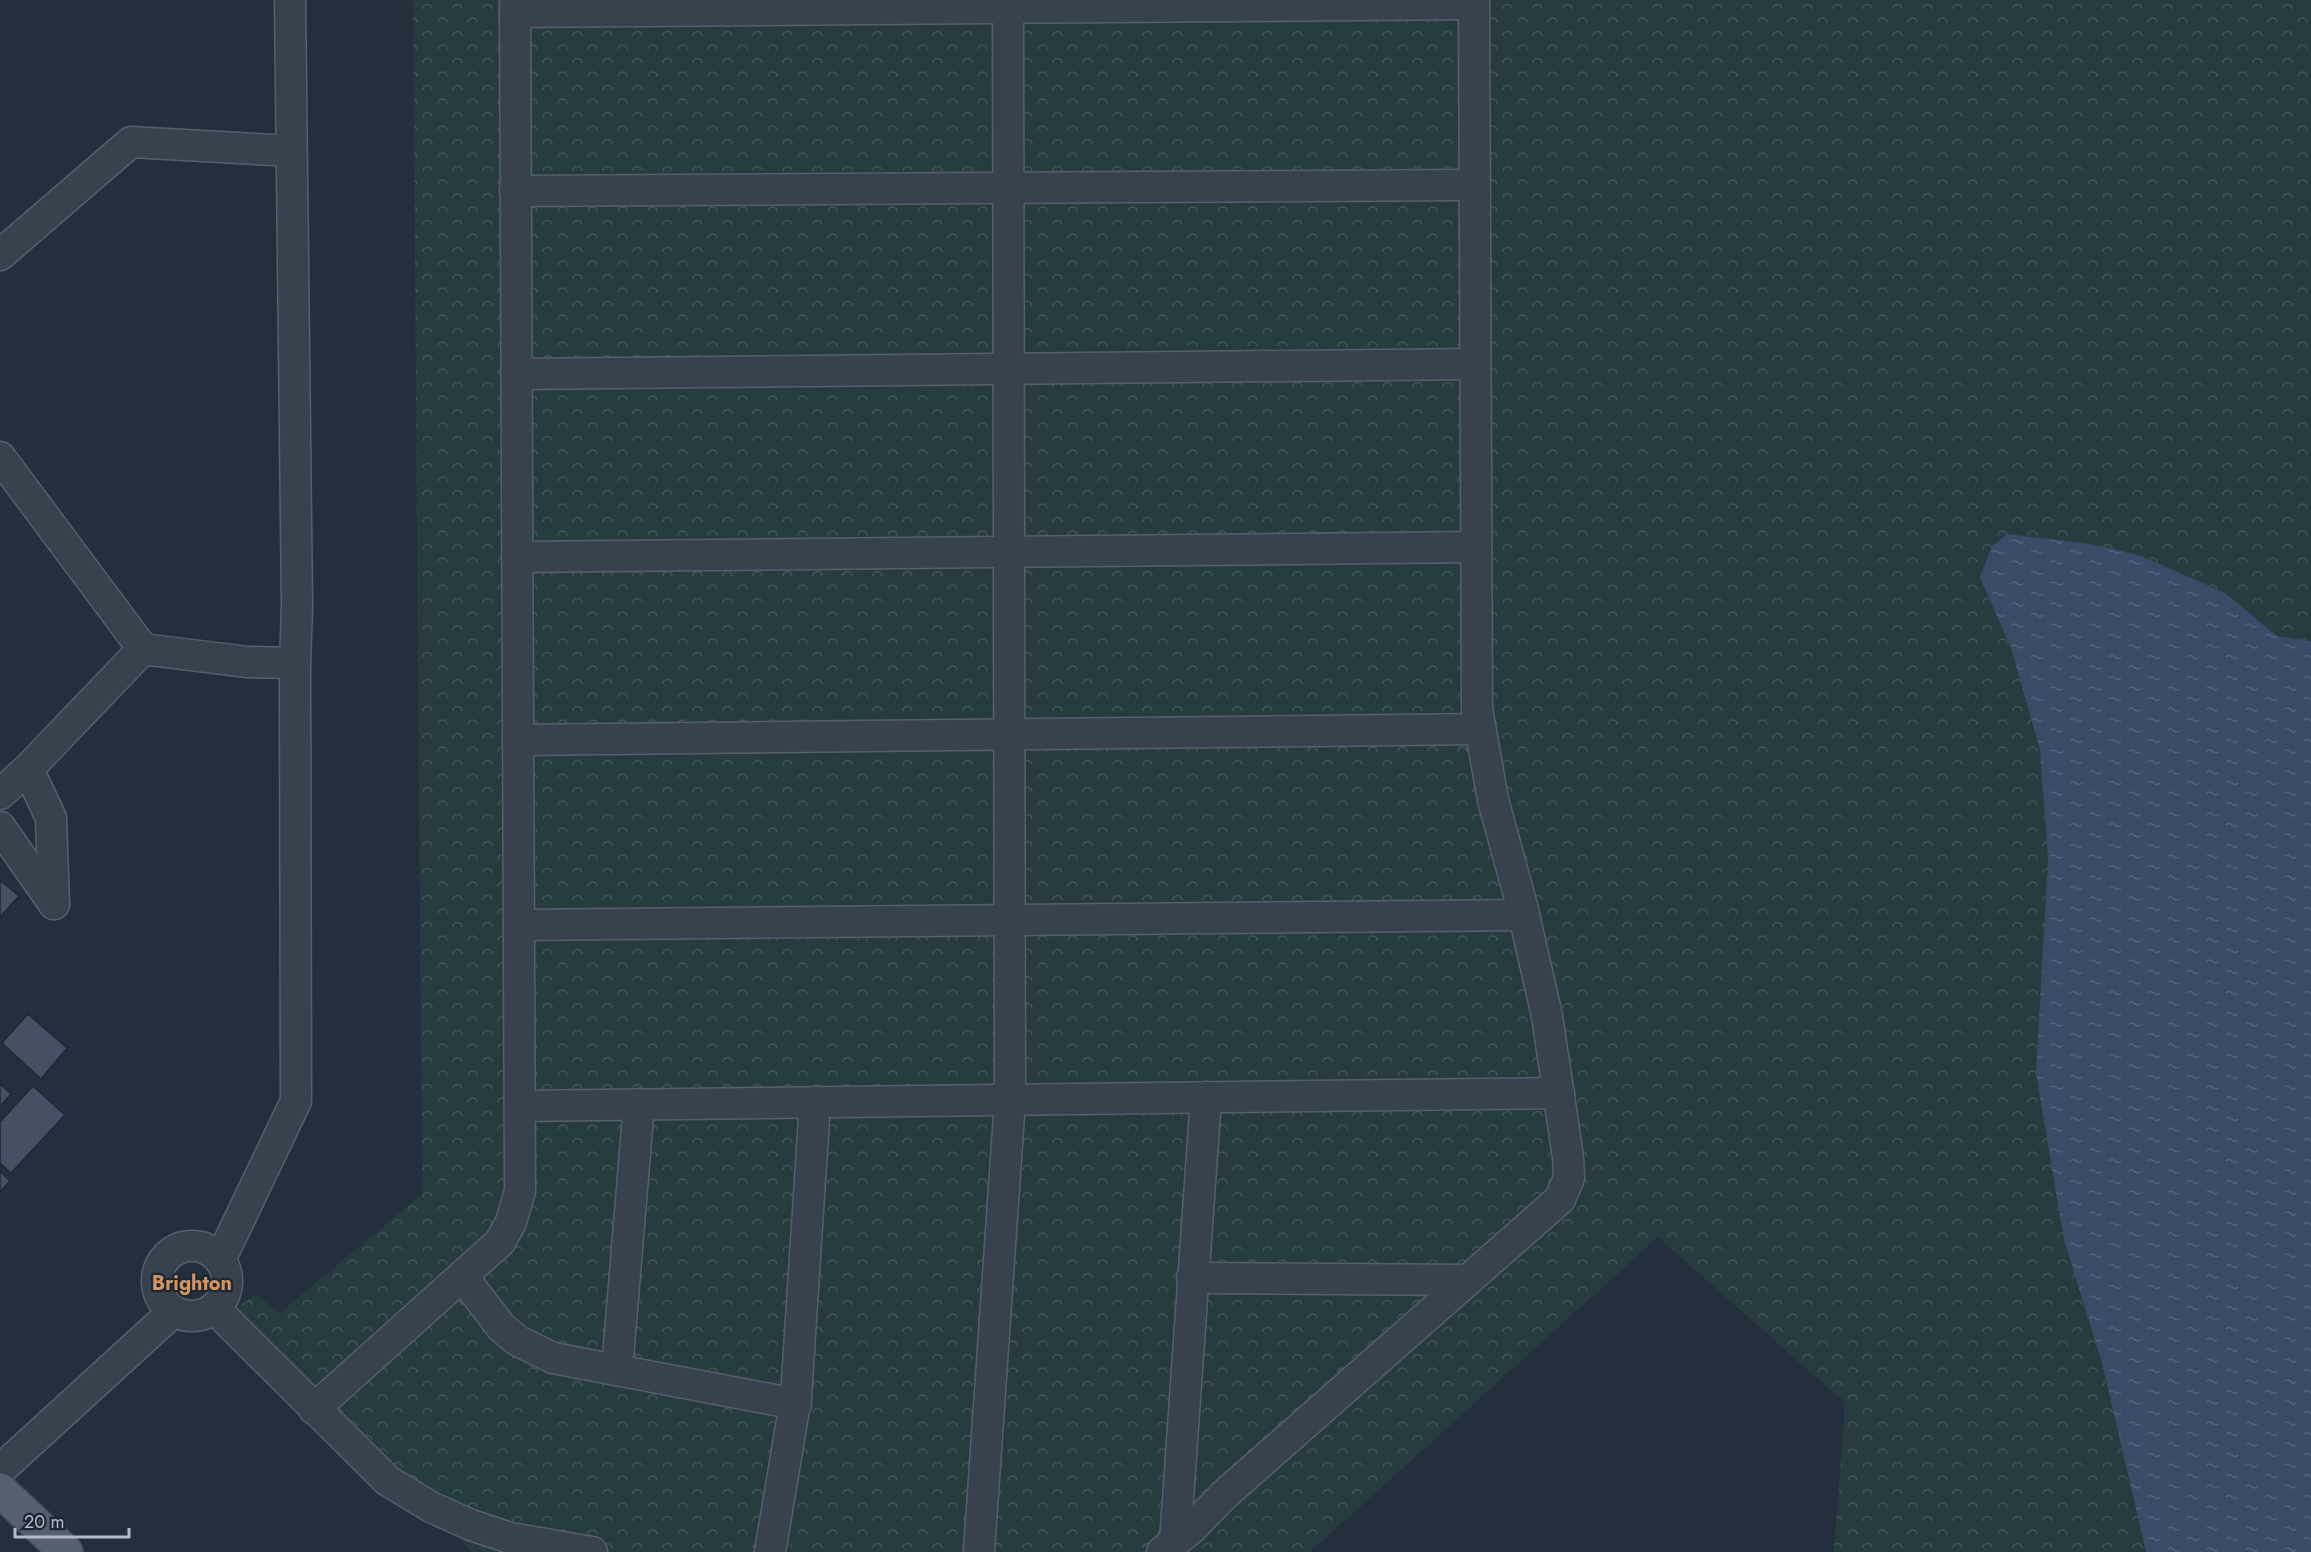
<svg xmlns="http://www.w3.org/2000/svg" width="2311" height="1552" viewBox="0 0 2311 1552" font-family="Jost,sans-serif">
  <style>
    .forest { fill: url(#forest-crowns) }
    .water { fill: url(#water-ripples) }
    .building { fill: #455162; stroke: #1f2835; stroke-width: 1.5 }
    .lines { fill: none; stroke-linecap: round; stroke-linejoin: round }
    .minor-casing { stroke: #565f6c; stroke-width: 33 }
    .primary-casing { stroke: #414a57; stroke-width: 36 }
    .minor { stroke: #38414e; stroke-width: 30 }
    .primary { stroke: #56606e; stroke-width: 33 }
    .labels { text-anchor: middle; stroke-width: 4.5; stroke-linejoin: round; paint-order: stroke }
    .neighbourhood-label { font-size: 20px; font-weight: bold; fill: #d59563; stroke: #1d2633 }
  </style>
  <defs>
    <pattern id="forest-crowns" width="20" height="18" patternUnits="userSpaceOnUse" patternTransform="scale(1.5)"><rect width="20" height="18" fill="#263c3f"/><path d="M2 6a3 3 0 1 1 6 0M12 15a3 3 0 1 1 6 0" fill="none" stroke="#435659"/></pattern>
    <pattern id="water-ripples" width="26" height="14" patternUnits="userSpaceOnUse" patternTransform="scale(1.5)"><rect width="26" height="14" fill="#394c67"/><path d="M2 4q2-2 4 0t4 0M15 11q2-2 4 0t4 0" fill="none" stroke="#53647b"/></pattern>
  </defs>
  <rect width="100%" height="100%" fill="#242f3e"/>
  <path class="forest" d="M413,0H2311V641L2277,636L2225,593L2139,555L2091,544L2008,534L1980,577L2011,648L2040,750L2048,860L2064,1240L2102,1363L2146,1552H1834L1845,1403L1658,1237L1310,1552H473L229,1312L257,1294L279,1314L422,1194Z"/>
  <path class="water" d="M2008,534L2091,544L2139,555L2225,593L2277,636L2311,641V1552H2146L2102,1363L2064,1240L2036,1073L2048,860L2040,750L2011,648L1980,577L1992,546Z"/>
  <g class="building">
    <path d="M0,880L19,896L0,917Z"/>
    <path d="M28,1014L67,1048L41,1079L2,1043Z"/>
    <path d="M0,1084L11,1094L0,1106Z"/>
    <path d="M33,1086L65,1115L11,1173L0,1163V1122Z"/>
    <path d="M0,1171L10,1181L0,1192Z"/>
  </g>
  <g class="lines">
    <defs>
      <g id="minor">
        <path d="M515,12L1474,4"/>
        <path d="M515,191L1474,185"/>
        <path d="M0,255L131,142L291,151"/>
        <path d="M516,374L1475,364"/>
        <path d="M0,457L143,649L248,662L295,663"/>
        <path d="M517,557L1476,547"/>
        <path d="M518,740L1480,729"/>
        <path d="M28,769L51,818L54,904"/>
        <path d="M0,794L28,769L143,649"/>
        <path d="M0,827L54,904"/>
        <path d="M519,925L1524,915"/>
        <path d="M520,1106L1559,1093"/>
        <circle cx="192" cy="1281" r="35"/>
        <path d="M220,1260L296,1101L295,663L297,607L290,0"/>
        <path d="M462,1276L502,1328L518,1341L553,1358L796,1404"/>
        <path d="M1192,1278L1468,1280"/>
        <path d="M214,1308L388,1481L431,1507L471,1525L510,1538L592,1552"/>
        <path d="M617,1370L639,1104"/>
        <path d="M314,1409L500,1242L511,1222L520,1191L515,0"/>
        <path d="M0,1470L174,1311"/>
        <path d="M1175,1542L1206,1097"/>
        <path d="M770,1552L796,1397L815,1102"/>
        <path d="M979,1552L1010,1100L1008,0"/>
        <path d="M1162,1552L1192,1528L1224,1495L1560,1199L1569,1178L1568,1157L1547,1016L1522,906L1493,800L1477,709L1474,0"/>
      </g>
      <path id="primary" d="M0,1490L66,1552"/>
    </defs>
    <use href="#minor" class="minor-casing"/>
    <use href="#primary" class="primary-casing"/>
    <use href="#minor" class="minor"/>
    <use href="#primary" class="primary"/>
  </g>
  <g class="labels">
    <g class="neighbourhood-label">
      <text x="192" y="1290">Brighton</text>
    </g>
  </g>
  <path d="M15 1528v9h114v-9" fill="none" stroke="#b4bcc9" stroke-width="3"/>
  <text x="24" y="1528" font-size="18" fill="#b4bcc9" stroke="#1d2633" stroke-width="4.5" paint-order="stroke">20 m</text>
</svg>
